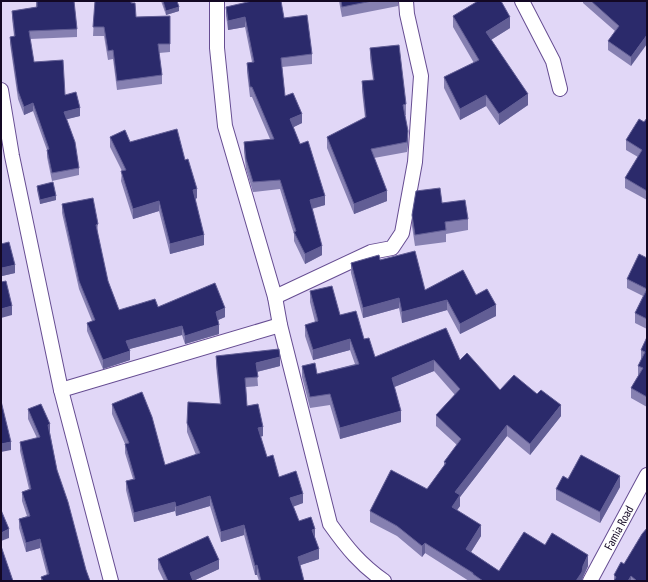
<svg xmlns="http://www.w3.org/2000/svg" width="648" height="582" viewBox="0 0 648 582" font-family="'PT Sans Narrow',sans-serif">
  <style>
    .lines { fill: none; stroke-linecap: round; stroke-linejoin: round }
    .minor-casing { stroke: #664d92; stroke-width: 16 }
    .minor { stroke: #fff; stroke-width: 14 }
    .wall { fill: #8680b1 }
    .shaded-wall { fill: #625e95 }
    .building { fill: #2b2a6b; stroke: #625e95 }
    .labels { text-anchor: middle; stroke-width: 4; stroke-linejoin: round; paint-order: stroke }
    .street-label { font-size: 12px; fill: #130824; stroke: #fefefe }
  </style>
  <rect width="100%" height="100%" fill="#e1d7f7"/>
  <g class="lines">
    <defs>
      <g id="minor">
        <path d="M217,1V48L225,126L275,297L280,325L330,524C347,548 360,564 384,581"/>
        <path d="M522,1L553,61L560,89"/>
        <path d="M1,90L12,156L61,390L111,581"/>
        <path d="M275,297L371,252L392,248L402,233L415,162L421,76L407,14L406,1"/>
        <path d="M61,390L280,325"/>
        <path d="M590,581L647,475"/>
      </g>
    </defs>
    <use href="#minor" class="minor-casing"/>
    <use href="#minor" class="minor"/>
  </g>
  <g class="wall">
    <path d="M36,1H74L77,29V37L30,39L34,62L65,95L80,116L66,119L79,168V175L52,181L47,157V150L33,111L24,115L18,99L10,44V37L14,36L12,18V11L36,7Z"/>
    <path d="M95,1H132L136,17L170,16V52L159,53L162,75V84L117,90L113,59L108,60L104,36H93Z"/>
    <path d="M161,1H177L179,11L166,15Z"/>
    <path d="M250,1H281L284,18L312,54V64L282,67L285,96L302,123L293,127L325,205L312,209L322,255L305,264L294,241V234L280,189L253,192L246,169L244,152V142L270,139L252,97H250L247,72V63L252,62L245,27L228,30L226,16V7L250,2Z"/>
    <path d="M339,1H398V6L342,17Z"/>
    <path d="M583,1H647L631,66L608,50V41L615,31L583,3Z"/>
    <path d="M453,16L510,28L491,40L528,105L499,125L486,106L460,120L444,88V77L474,63L453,27Z"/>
    <path d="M370,48L406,104V115H405L408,141L407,152L374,158L387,201L354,214L327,148V137L365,118L362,91V81L373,80L370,58Z"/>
    <path d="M647,118V200L625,188V178L638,157L626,150V140L644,122Z"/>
    <path d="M110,137L130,142L185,160L197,198L195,199L204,245L170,254L159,211L133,219L121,181L122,171L110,147Z"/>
    <path d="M37,186L56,200L40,204L37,190Z"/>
    <path d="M442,203L468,219V230L446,234V242L415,246L412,226V215Z"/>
    <path d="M62,204L98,224L97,233L108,281L119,310L158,307L225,317L218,320L219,334L185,344L182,335L129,349L130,360L103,369L87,331V323L92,321L79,289L62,213Z"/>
    <path d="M1,244L15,273L2,276L1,273Z"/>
    <path d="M647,258V329L635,323V313L643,296L627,288V279Z"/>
    <path d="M351,263L425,290L476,295L496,316L460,334L447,310L402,323L399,308L363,318L351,273Z"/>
    <path d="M310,291L340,315L364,339L375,357L460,360L500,390L561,416L530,455L507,436L460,497V506L457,510L481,536L471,552L499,571L545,545L588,566L583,577L582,581H469L425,553L422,557L397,536L370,522V511L427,489L444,466V462L457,445L436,426V415L455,395L434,371L394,387L401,422L340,439L330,405L310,408L302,377V366L317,374L355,364L350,350L313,360L305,336V325L315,322L310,302Z"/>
    <path d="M647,337V407L631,398V388L638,376V366L641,360V350Z"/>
    <path d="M216,356L280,366L257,372L258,386L246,387L247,406L263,436L260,437L267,457L279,477L303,503L293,506L299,521L315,538L319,559L300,565L304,581H259L257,575H255L244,535L221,542L210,506L176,516L175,511L134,522L126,490V481L133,479L125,453V444L112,414V404L165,465L196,455L187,432V423L220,404L216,366Z"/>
    <path d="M28,409L50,433L57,470L86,570L90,581H41V577L47,575L40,548L26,552L19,528V519L27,516L22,501V492L29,489L20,451V442L37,438L28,419Z"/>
    <path d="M568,479L620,487L600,523L556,500V489Z"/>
    <path d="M158,559L219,569L193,581H164L158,569Z"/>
    <path d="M624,564L647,581H614V575Z"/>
  </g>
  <g class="shaded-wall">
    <path d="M179,7V11L166,15V11Z"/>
    <path d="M245,17V27L228,30V21Z"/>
    <path d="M510,17V28L486,43V32Z"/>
    <path d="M647,35V44L631,66V57Z"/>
    <path d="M528,94V105L499,125V114Z"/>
    <path d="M486,95V106L460,120V109Z"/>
    <path d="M33,103V111L24,115V107Z"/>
    <path d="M80,108V116L64,120V112Z"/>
    <path d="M302,114V123L290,129V119Z"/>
    <path d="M408,131V141L407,152V142Z"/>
    <path d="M197,189V198L193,200V190Z"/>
    <path d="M387,191V201L354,214V204Z"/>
    <path d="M56,196V200L40,204V200Z"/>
    <path d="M325,196V205L310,209V200Z"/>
    <path d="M159,201V211L133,219V209Z"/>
    <path d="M204,235V245L170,254V244Z"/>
    <path d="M322,246V255L305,264V254Z"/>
    <path d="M15,265V273L2,276V268Z"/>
    <path d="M399,298V308L363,318V308Z"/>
    <path d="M447,300V310L402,323V312Z"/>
    <path d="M496,305V316L460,334V324Z"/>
    <path d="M12,306V315L1,318V309Z"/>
    <path d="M225,308V317L216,321V312Z"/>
    <path d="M219,325V334L185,344V336Z"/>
    <path d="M182,326V335L126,350V341Z"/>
    <path d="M350,339V350L313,360V350Z"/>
    <path d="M130,351V360L103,369V360Z"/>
    <path d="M280,357V366L256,372V363Z"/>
    <path d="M434,360V371L392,388V378Z"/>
    <path d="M561,405V416L530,455V444Z"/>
    <path d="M401,411V422L340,439V428Z"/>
    <path d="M50,424V433L48,434V425Z"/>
    <path d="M507,425V436L460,497V506L452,517V507L455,492Z"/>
    <path d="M263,427V436L258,437V428Z"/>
    <path d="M11,442V450L1,452V444Z"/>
    <path d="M620,476V487L600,523V512Z"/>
    <path d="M303,494V503L290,508V498Z"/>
    <path d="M210,496V506L176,516V507Z"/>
    <path d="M175,502V511L134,522V513Z"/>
    <path d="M244,525V535L221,542V532Z"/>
    <path d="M481,525V536L466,560V549Z"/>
    <path d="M9,529V538L1,541V533Z"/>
    <path d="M315,529V538L312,530Z"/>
    <path d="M40,539V548L26,552V543Z"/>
    <path d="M425,543V553L422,557V546Z"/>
    <path d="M319,549V559L298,566V557Z"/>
    <path d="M588,555V566L583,577L582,581H576L583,566Z"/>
    <path d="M219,560V569L193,581L190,573Z"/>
    <path d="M257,565V575H255V566Z"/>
    <path d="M631,576V581H628Z"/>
  </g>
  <g class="building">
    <path d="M37,1H74L77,29L29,31L34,62L63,60L65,95L76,92L80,108L64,112L75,142L79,168L52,173L47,150L49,149L33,103L24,107L18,91L10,37L15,36L12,11L37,7Z"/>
    <path d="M95,1H131V3H135L136,17L170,16V44H158L162,75L117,81L113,50L108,51L104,27H93Z"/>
    <path d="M163,1H177L179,7L166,11Z"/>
    <path d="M252,1H281L284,18L307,15L312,54L281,58L285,96L293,93L302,114L290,119L300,144L308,141L325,196L310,200L322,246L305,254L294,232L296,231L280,180L253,182L246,159L244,142L274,139L252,87H250L247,63L254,62L245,17L228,21L226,7Z"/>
    <path d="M341,1H372L342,7Z"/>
    <path d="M478,1H501L510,17L486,32L528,94L499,114L486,95L460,109L444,77L479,60L453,16Z"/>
    <path d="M591,1H647V35L631,57L608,41L619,26Z"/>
    <path d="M399,45L406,104L403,105L408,131L407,142L371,149L387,191L354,204L327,137L366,117L362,81L374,80L370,48Z"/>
    <path d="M647,118V191L625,178L642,150L626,140L639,119L644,122Z"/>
    <path d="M177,129L185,160L188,159L197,189L193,190L204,235L170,244L159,201L133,209L121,171L126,170L110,137L125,130L130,142Z"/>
    <path d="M53,182L56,196L40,200L37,186Z"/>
    <path d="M440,188L442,203L465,200L468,219L445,222L446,230L415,235L412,215L416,191Z"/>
    <path d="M93,198L98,224L96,225L108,281L119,310L155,299L158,307L215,283L225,308L216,312L219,325L185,336L182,326L126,341L130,351L103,360L87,323L95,320L79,281L62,204Z"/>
    <path d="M9,242L15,265L2,268L1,265V244Z"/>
    <path d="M415,251L425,290L463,270L476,295L487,289L496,305L460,324L447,300L402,312L399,298L363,308L351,263L379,255L380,260Z"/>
    <path d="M639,254L647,258V289L627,279Z"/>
    <path d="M6,281L12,306L1,309V282Z"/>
    <path d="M332,286L340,315L356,311L364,339L369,338L375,357L446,328L460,360L467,353L500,390L514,375L537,394L541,390L561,405L530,444L507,425L455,492L460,495L452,507L481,525L466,549L499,571L524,532L545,545L552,533L588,555L583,566L582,572L576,581H483L473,574V573L425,543L422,546L397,526L370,511L391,470L427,489L446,463L444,462L461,439L436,415L460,389L434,360L392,378L401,411L340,428L330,394L310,397L302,366L315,363L317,374L359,364L350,339L313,350L305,325L318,321L310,291Z"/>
    <path d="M647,289V319L635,313Z"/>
    <path d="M647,337V397L631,388L643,368L638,366L645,352L641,350Z"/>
    <path d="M279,349L280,357L256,363L258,377L245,378L247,406L258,404L263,427L258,428L267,457L273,455L279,477L296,471L303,494L290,498L299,521L311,517L315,529L312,530L319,549L298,557L304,581H261L257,565L255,566L244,525L221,532L210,496L176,507L175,502L134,513L126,481L135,479L125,444L129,443L112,404L142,392L152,417L165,465L200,453L187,423L188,402L221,404L216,356Z"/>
    <path d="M1,401L11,442L1,444Z"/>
    <path d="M41,404L50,424L48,425L57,470L68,502L86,570L90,581H43L41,577L49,574L40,539L26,543L19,519L30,516L22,492L31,489L20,442L40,437L28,409Z"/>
    <path d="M581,455L620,476L600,512L556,489L563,476L568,479Z"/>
    <path d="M1,510L9,529L1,533Z"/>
    <path d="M647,528V581H637L631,576L628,581H614L616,577L614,575L621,562L624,564L642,534Z"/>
    <path d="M208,536L219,560L190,573L193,581H168L158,559Z"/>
    <path d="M1,546L13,581H1Z"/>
  </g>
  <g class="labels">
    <g class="street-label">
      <text transform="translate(619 528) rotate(-62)" y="4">Famia Road</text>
    </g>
  </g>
  <rect width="648" height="582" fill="none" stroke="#130824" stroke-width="4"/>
</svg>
